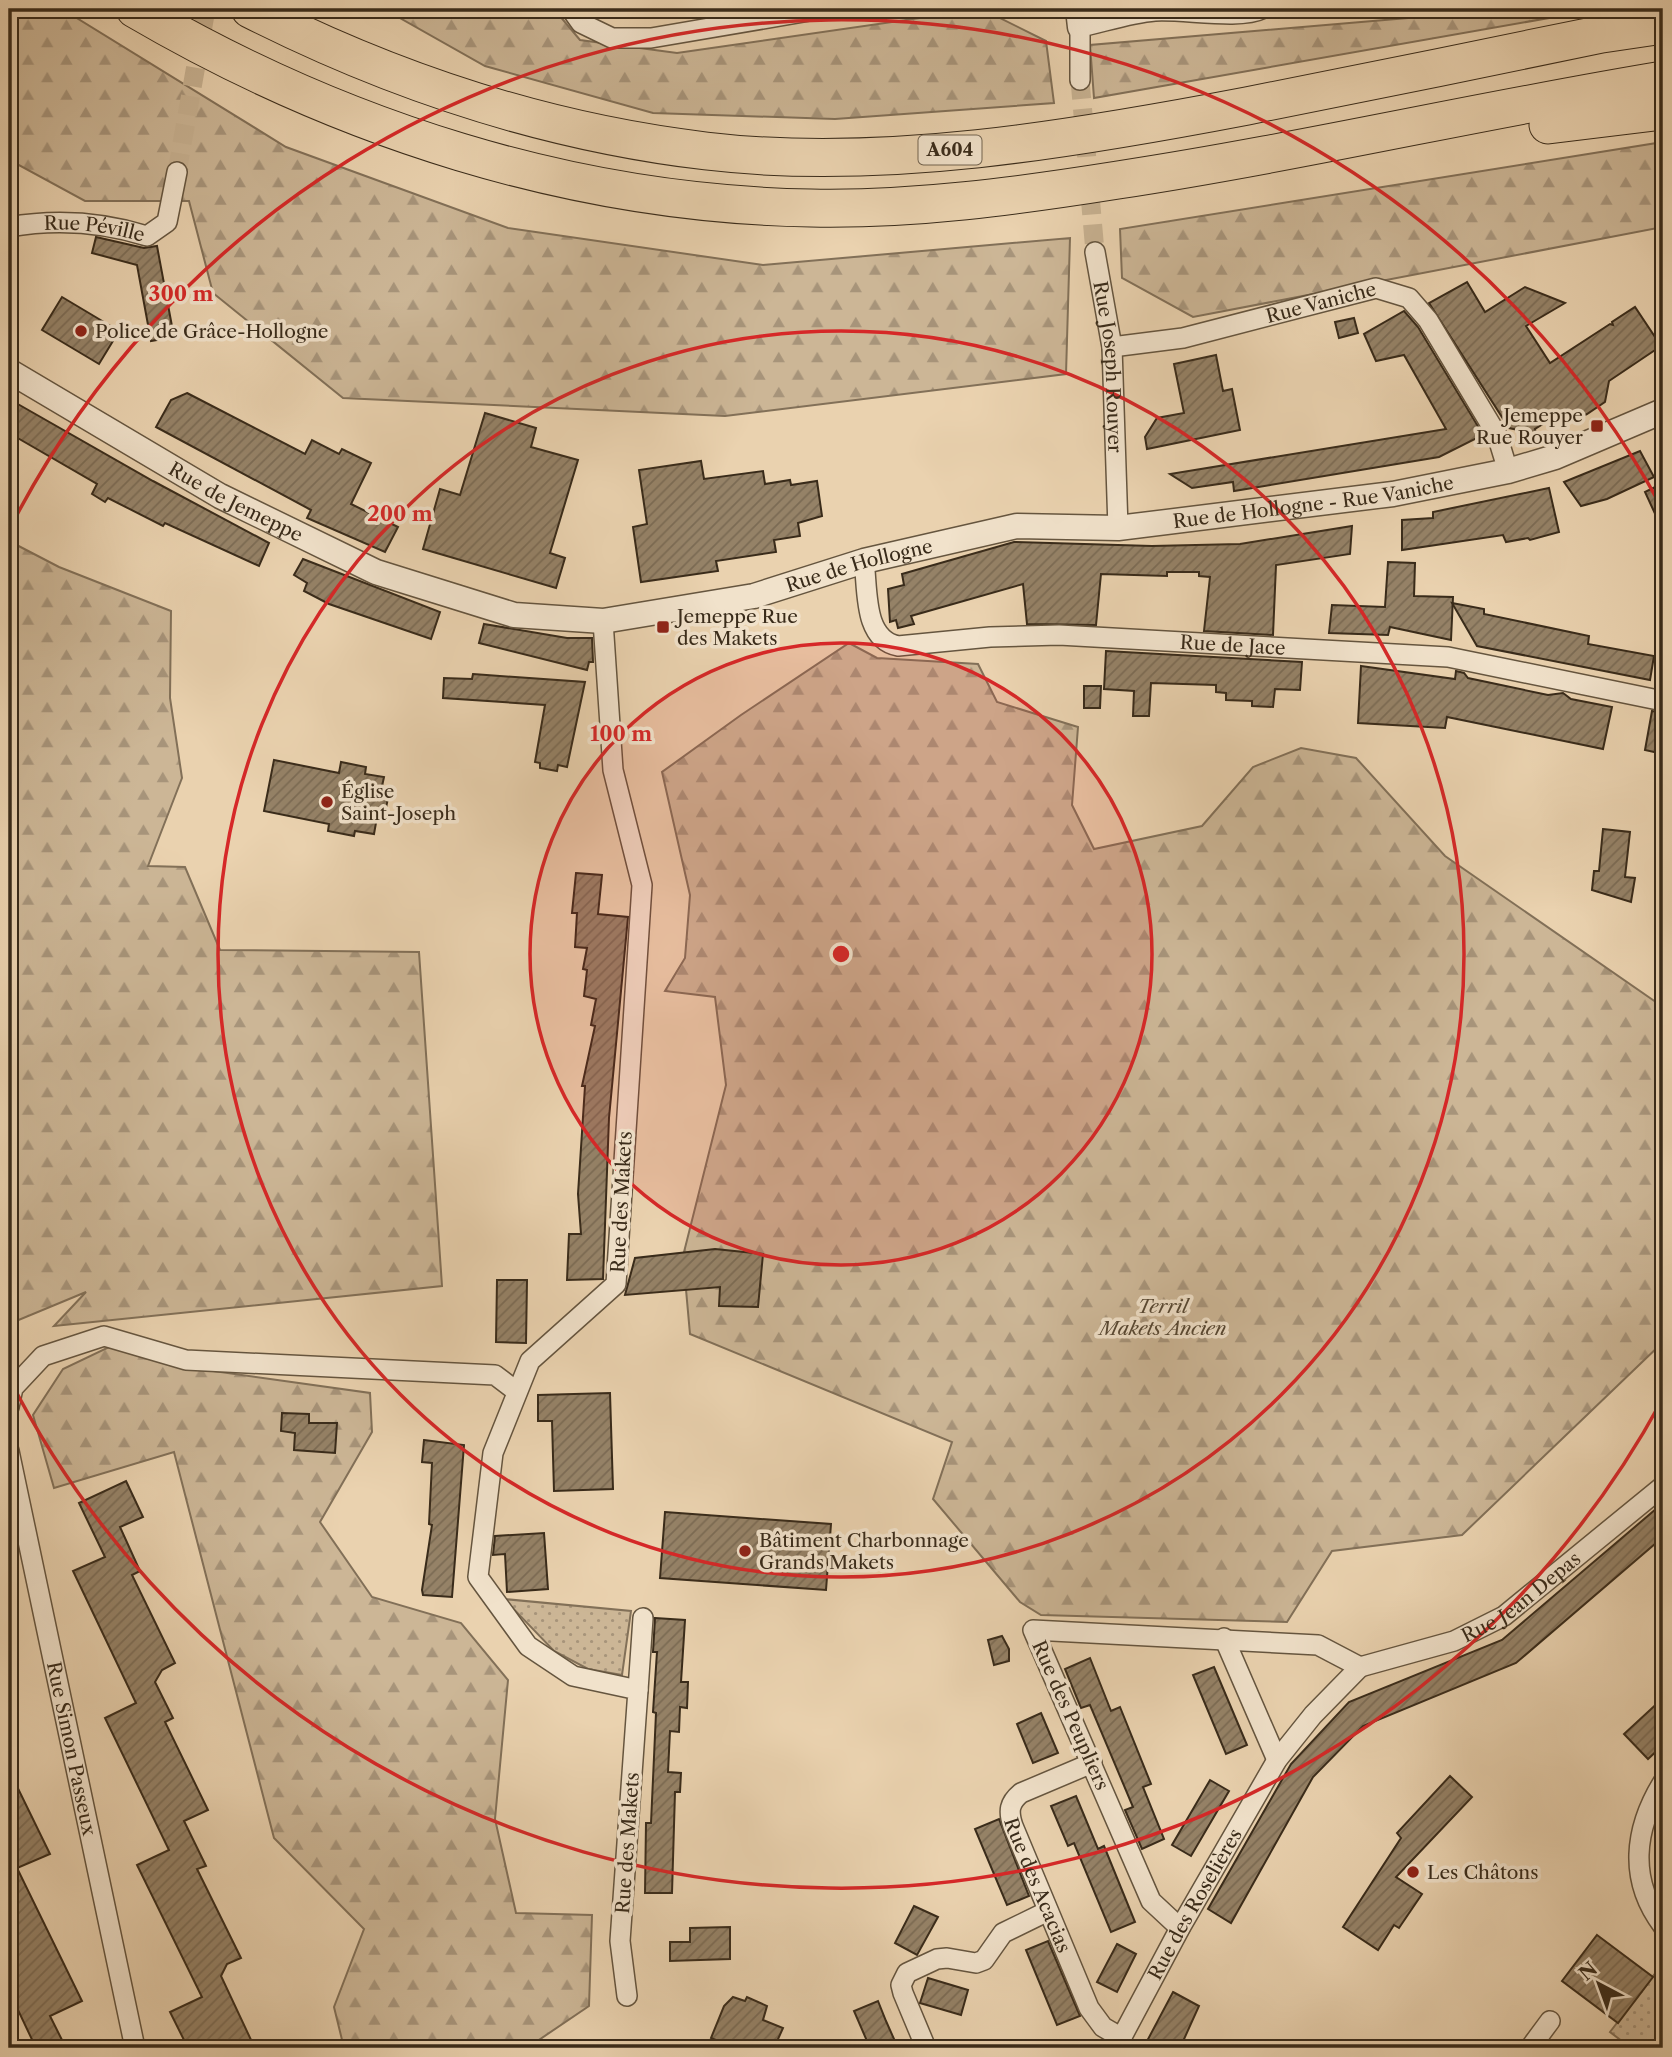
<svg xmlns="http://www.w3.org/2000/svg" width="1672" height="2057" viewBox="0 0 1672 2057" font-family="'Libre Caslon Text',serif">
  <style>
    .grass { fill: url(#grass-dots); stroke: #827058; stroke-width: 2 }
    .forest { fill: url(#forest-firs); stroke: #827058; stroke-width: 2 }
    .building { fill: url(#building-hatch); stroke: #392b1a; stroke-width: 2 }
    .lines { fill: none; stroke-linecap: round; stroke-linejoin: round }
    .minor-tunnel { stroke: #c7b191; stroke-width: 19; stroke-dasharray: 19 10; stroke-linecap: butt }
    .minor-casing { stroke: #65553f; stroke-width: 22 }
    .tertiary-casing { stroke: #65553f; stroke-width: 27 }
    .motorway-casing { stroke: #392b1a; stroke-width: 39 }
    .minor { stroke: #f1e2cb; stroke-width: 19 }
    .tertiary { stroke: #f1e2cb; stroke-width: 24 }
    .motorway { stroke: #ead2af; stroke-width: 37 }
    .ring { fill: none; stroke: #d62828; stroke-width: 3.5 }
    .poi-dot { fill: #8f2418; stroke: #f1e2cb; stroke-width: 2.5 }
    .labels { text-anchor: middle; stroke-width: 7; stroke-linejoin: round; paint-order: stroke }
    .shield { fill: #f1e2cb; stroke: #70624f; stroke-width: 2 }
    .shield-label { font-size: 18px; font-weight: bold; fill: #392b1a }
    .street-label { font-size: 19px; fill: #392b1a; stroke: #f1e2cb }
    .poi-label { font-size: 19px; fill: #392b1a; stroke: #f1e2cb; text-anchor: start }
    .park-label { font-size: 19px; font-style: italic; fill: #564733; stroke: #f1e2cb }
    .centre { fill: #d62828; stroke: #f1e2cb; stroke-width: 3.5 }
    .ring-label { font-size: 21px; text-anchor: middle; font-weight: bold; fill: #d62828; stroke: #f1e2cb; stroke-width: 7; stroke-linejoin: round; paint-order: stroke }
  </style>
  <defs>
    <pattern id="grass-dots" width="8" height="8" patternUnits="userSpaceOnUse" patternTransform="scale(1.75)"><rect width="8" height="8" fill="#ccb696"/><path d="M2 2h.1M6 6h.1" fill="none" stroke="#a7947a" stroke-width="1.8" stroke-linecap="round"/></pattern>
    <pattern id="forest-firs" width="22" height="20" patternUnits="userSpaceOnUse" patternTransform="scale(1.75)"><rect width="22" height="20" fill="#ccb696"/><path d="M5 1l3.5 6h-7zM16 11l3.5 6h-7z" fill="#a7947a"/></pattern>
    <pattern id="building-hatch" width="6" height="6" patternUnits="userSpaceOnUse" patternTransform="scale(1.75)"><rect width="6" height="6" fill="#958267"/><path d="M-1 1l2-2M0 6l6-6M5 7l2-2" fill="none" stroke="#7b6b54"/></pattern>
  </defs>
  <rect width="100%" height="100%" fill="#ead2af"/>
  <filter id="stains"><feTurbulence type="fractalNoise" baseFrequency=".00286" numOctaves="4"/><feColorMatrix values="0 0 0 0 .2 0 0 0 0 .09 0 0 0 0 .02 0 0 0 .5 -.17"/></filter>
  <radialGradient id="worn" r=".72"><stop offset=".6" stop-color="#630" stop-opacity="0"/><stop offset="1" stop-color="#630" stop-opacity=".3"/></radialGradient>
  <g class="grass">
    <path d="M504,1599L631,1611L622,1675L588,1669L554,1651Z"/>
    <path d="M1657,1971L1663,1976V2048H1631L1610,2032Z"/>
  </g>
  <g class="forest">
    <path d="M9,9H62L286,147L508,228L763,265L1070,238L1066,374L725,416L343,398L213,293L189,201H85L15,163L9,153Z"/>
    <path d="M384,9H554L580,40L677,53L982,9L1046,41L1054,103L835,119L653,113L485,66Z"/>
    <path d="M1429,9H1600L1094,98L1090,45L1408,18Z"/>
    <path d="M1663,142V227L1193,317L1122,278L1120,229Z"/>
    <path d="M9,541L59,567L171,611L170,698L182,778L148,866L185,867L220,950L419,952L442,1286L54,1326L86,1292L9,1324Z"/>
    <path d="M849,643L877,658L978,664L997,702L1078,727L1072,805L1094,849L1202,826L1253,767L1301,748L1356,758L1445,856L1663,1007V1342L1462,1535L1332,1551L1287,1622L1041,1615L1020,1602L933,1499L952,1442L690,1334L683,1256L726,1085L715,997L665,991L685,958L690,895L662,772L741,715Z"/>
    <path d="M109,1347L185,1367L370,1393L372,1432L320,1522L372,1597L461,1623L508,1680L495,1819L516,1913L592,1915L589,2006L527,2048H344L334,2007L364,1929L274,1838L174,1452L54,1488L33,1415L63,1369Z"/>
  </g>
  <g class="building">
    <path d="M96,237L144,248L157,246L174,337L151,341L137,265L92,253Z"/>
    <path d="M1467,282L1485,312L1525,287L1565,303L1526,326L1550,363L1610,324L1613,325L1612,322L1635,307L1661,346L1609,381L1605,402L1587,414L1576,419L1556,416L1535,429L1536,434L1509,428L1429,303Z"/>
    <path d="M62,297L119,331L99,364L42,330Z"/>
    <path d="M1404,311L1418,327L1482,433L1477,438L1439,457L1234,491L1233,482L1192,488L1170,474L1446,429L1404,355L1376,361L1364,334Z"/>
    <path d="M1354,318L1358,333L1339,338L1335,322Z"/>
    <path d="M1216,355L1223,391L1232,389L1240,430L1147,449L1145,437L1157,418L1184,413L1174,364Z"/>
    <path d="M187,393L305,454L312,440L339,454L342,449L371,463L351,504L398,527L385,552L307,518L311,510L156,427L171,400Z"/>
    <path d="M9,399L153,481L269,543L259,566L165,523L163,526L108,498L105,502L92,494L97,484L9,433Z"/>
    <path d="M485,413L536,428L531,447L578,460L550,553L565,558L556,588L423,549L440,489L460,495Z"/>
    <path d="M1640,451L1654,477L1607,499L1581,506L1564,482Z"/>
    <path d="M701,461L704,479L763,471L765,484L790,480L791,485L817,481L822,516L798,523L800,536L774,540L776,552L716,561L718,571L641,582L633,527L647,524L639,470Z"/>
    <path d="M1663,483V531L1645,492Z"/>
    <path d="M1549,488L1559,532L1530,540L1528,538L1506,542L1503,535L1402,550V520L1433,518V512Z"/>
    <path d="M1352,526L1350,554L1276,565L1273,635L1204,631L1210,577L1199,576V572H1167V576L1101,574L1096,625L1027,624L1023,584L911,616L914,624L898,628L896,620L890,622L888,589L904,585L902,574L1014,542L1152,546L1240,544Z"/>
    <path d="M303,559L440,612L431,639L329,604L304,591L307,583L294,575Z"/>
    <path d="M1388,562L1415,563L1414,596L1453,597L1451,640L1390,627L1388,635L1329,633L1332,605L1385,607Z"/>
    <path d="M1452,603L1484,609V614L1589,636L1588,644L1654,656L1650,680L1477,646Z"/>
    <path d="M484,624L567,638H592L593,662H589L587,670L479,643Z"/>
    <path d="M1106,651L1302,662L1300,690L1275,689L1273,707L1252,706V701L1226,700V693L1216,692V685L1151,683L1149,716H1133L1134,691L1104,689Z"/>
    <path d="M1361,666L1455,679L1456,671L1464,673L1468,678L1548,695L1563,693L1571,699L1612,707L1603,749L1447,717L1445,728L1358,723Z"/>
    <path d="M473,674L585,682L567,767L558,765L557,771L540,768V763L535,762L545,705L443,698L444,678L472,679Z"/>
    <path d="M1084,686H1101L1100,708H1084Z"/>
    <path d="M1652,711L1663,713V754L1645,750Z"/>
    <path d="M274,760L339,773L341,762L366,767L365,774L384,777L381,791L389,793L384,818L377,817L374,834L355,831L354,836L328,831L329,824L264,811Z"/>
    <path d="M1603,829L1630,832L1625,877L1635,878L1631,902L1592,890L1594,871H1599Z"/>
    <path d="M576,873L602,875L598,914L628,917L609,1118L603,1279L567,1280L569,1234H581L578,1194L585,1086H582L595,1026L591,1025L596,999L584,996L587,970L583,969L587,948L575,947L577,913H572Z"/>
    <path d="M715,1249L763,1254L758,1307L719,1306L720,1287L625,1295L635,1258Z"/>
    <path d="M497,1280H527L526,1343L496,1342Z"/>
    <path d="M610,1393L613,1489L554,1491L552,1421H538V1395Z"/>
    <path d="M282,1413L309,1414V1423H337L335,1453L294,1450L295,1433L281,1431Z"/>
    <path d="M424,1440L464,1445L452,1597L423,1595L422,1590L432,1525L429,1524L432,1463L422,1462Z"/>
    <path d="M126,1481L143,1517L120,1527L140,1571L132,1575L175,1663L162,1670L155,1682L173,1718L165,1722L208,1810L184,1821L206,1866L197,1869L241,1958L227,1964L221,1976L252,2042L239,2048H188L170,2012L202,1997L137,1865L169,1850L105,1718L136,1703L73,1571L105,1557L79,1503Z"/>
    <path d="M1663,1503V1537L1516,1663L1363,1726L1313,1777L1231,1923L1208,1909L1291,1764L1349,1702L1502,1640Z"/>
    <path d="M665,1512L831,1524L826,1590L660,1578Z"/>
    <path d="M544,1533L548,1589L507,1592L505,1554L493,1555L495,1536Z"/>
    <path d="M655,1618L685,1620L681,1682H688L687,1708L680,1707L679,1732L670,1731L668,1772L681,1773L680,1792H675L672,1893H645L646,1823H651L656,1713L653,1712L657,1652H653Z"/>
    <path d="M1002,1636L1009,1649V1661L994,1665L988,1640Z"/>
    <path d="M1090,1658L1111,1711L1120,1707L1151,1784L1143,1787L1164,1839L1142,1849L1125,1810L1133,1807L1090,1705L1081,1708L1065,1669Z"/>
    <path d="M1214,1667L1247,1745L1226,1754L1193,1675Z"/>
    <path d="M1663,1698V1745L1648,1759L1624,1734Z"/>
    <path d="M1041,1713L1058,1753L1033,1763L1017,1724Z"/>
    <path d="M9,1770L50,1854L17,1868L82,2001L50,2016L66,2048H36L9,1991Z"/>
    <path d="M1450,1776L1472,1797L1396,1877L1422,1894L1399,1928L1394,1925L1378,1950L1343,1927L1401,1838L1397,1833Z"/>
    <path d="M1210,1780L1229,1791L1191,1856L1172,1845Z"/>
    <path d="M1076,1796L1098,1849L1104,1846L1135,1922L1111,1932L1074,1843L1068,1846L1051,1806Z"/>
    <path d="M999,1819L1029,1896L1007,1905L975,1829Z"/>
    <path d="M914,1906L938,1917L917,1955L895,1943Z"/>
    <path d="M730,1927V1959L670,1961V1942H690V1928Z"/>
    <path d="M1597,1935L1653,1977L1618,2023L1562,1981Z"/>
    <path d="M1048,1941L1080,2016L1057,2025L1026,1950Z"/>
    <path d="M1117,1944L1136,1954L1117,1992L1097,1982Z"/>
    <path d="M928,1978L968,1990L961,2015L920,2003Z"/>
    <path d="M1173,1992L1199,2006L1180,2048H1158L1146,2043Z"/>
    <path d="M733,1997L745,2001L747,1997L767,2006L763,2020L783,2028L774,2048H735L711,2038L724,2006Z"/>
    <path d="M878,2001L886,2021L898,2048H870L854,2011Z"/>
  </g>
  <g class="lines">
    <g class="minor-tunnel">
      <path d="M1080,80L1095,252"/>
      <path d="M177,172L206,9"/>
    </g>
    <defs>
      <g id="minor">
        <path d="M571,9L581,23L612,38H651L821,9"/>
        <path d="M1080,80V27C1104,22 1130,13 1155,11C1183,9 1240,20 1262,9"/>
        <path id="s1" d="M9,227C55,219 102,222 147,236L167,222L177,172"/>
        <path id="s2" d="M1095,252L1112,347L1118,528"/>
        <path id="s3" d="M1112,347L1183,338L1376,288L1409,298L1428,320L1497,435L1508,471"/>
        <path id="s4" d="M864,561C868,590 863,639 898,646L990,637L1059,635L1448,657L1663,701"/>
        <path d="M603,621L613,770L642,885L616,1284L530,1361L493,1453L478,1577L528,1646L573,1676L638,1690L620,1941L627,1996"/>
        <path d="M9,1407L13,1388L43,1356L104,1336L186,1360L495,1375L516,1391"/>
        <path id="s5" d="M9,1451L135,2048"/>
        <path d="M1224,1638L1277,1760"/>
        <path id="s6" d="M1360,1667L1454,1641L1504,1616L1663,1486"/>
        <path d="M638,1690L643,1618"/>
        <path id="s7" d="M1092,1763L1021,1793C1009,1803 1008,1811 1013,1826L1089,2008L1103,2027L1122,2038"/>
        <path d="M1663,1782C1634,1829 1628,1880 1663,1926"/>
        <path d="M1180,1928L1151,1901L1033,1630L1318,1645L1360,1667"/>
        <path d="M926,2048L903,1993L901,1985L907,1973L937,1959L947,1958L976,1963L984,1960L1003,1933L1048,1911"/>
        <path id="s8" d="M1116,2048L1180,1928L1277,1760L1313,1715L1360,1667"/>
        <path d="M1530,2048L1550,2021"/>
      </g>
      <g id="tertiary">
        <path d="M1078,9L1080,27"/>
        <path id="s9" d="M9,371L220,496L376,572L514,615L603,621L754,596L864,561L1017,526L1118,528L1393,494L1508,471L1555,457L1663,411"/>
      </g>
      <g id="motorway">
        <path d="M135,9C340,129 572,204 811,208C914,210 1017,196 1118,180C1301,152 1481,110 1663,80"/>
        <path d="M250,9C394,82 545,132 706,151C882,172 1074,139 1247,106C1365,83 1484,58 1602,34L1663,25"/>
        <path d="M1548,125L1663,111"/>
      </g>
    </defs>
    <use href="#minor" class="minor-casing"/>
    <use href="#tertiary" class="tertiary-casing"/>
    <use href="#motorway" class="motorway-casing"/>
    <use href="#minor" class="minor"/>
    <use href="#tertiary" class="tertiary"/>
    <use href="#motorway" class="motorway"/>
  </g>
  <circle cx="841" cy="954" r="311" fill="#d62828" fill-opacity=".12"/>
  <g class="ring">
    <circle cx="841" cy="954" r="311"/>
    <circle cx="841" cy="954" r="623"/>
    <path d="M1662 1400A934 934 0 0 1 9 1378M9 530A934 934 0 0 1 1662 508"/>
  </g>
  <g class="poi-dot">
    <circle cx="81" cy="331" r="7"/>
    <rect x="1590" y="419" width="14" height="14" rx="3.5"/>
    <rect x="656" y="620" width="14" height="14" rx="3.5"/>
    <circle cx="327" cy="802" r="7"/>
    <circle cx="745" cy="1551" r="7"/>
    <circle cx="1413" cy="1872" r="7"/>
  </g>
  <g class="labels">
    <rect class="shield" x="918.5" y="135.5" width="63" height="29" rx="5"/>
    <g class="shield-label">
      <text x="950" y="156">A604</text>
    </g>
    <g class="street-label">
      <text dy="7" stroke="none"><textPath href="#s1" startOffset="86">Rue Péville</textPath></text>
      <text dy="7" stroke="none"><textPath href="#s3" startOffset="214">Rue Vaniche</textPath></text>
      <text dy="7" stroke="none"><textPath href="#s2" startOffset="116">Rue Joseph Rouyer</textPath></text>
      <text dy="7" stroke="none"><textPath href="#s9" startOffset="1376">Rue de Hollogne - Rue Vaniche</textPath></text>
      <text dy="7" stroke="none"><textPath href="#s9" startOffset="262">Rue de Jemeppe</textPath></text>
      <text dy="7" stroke="none"><textPath href="#s9" startOffset="915">Rue de Hollogne</textPath></text>
      <text dy="7" stroke="none"><textPath href="#s4" startOffset="434">Rue de Jace</textPath></text>
      <text transform="translate(621 1202) rotate(-87)" y="7">Rue des Makets</text>
      <text dy="7" stroke="none"><textPath href="#s6" startOffset="178">Rue Jean Depas</textPath></text>
      <text transform="translate(1071 1715) rotate(66)" y="7">Rue des Peupliers</text>
      <text dy="7" stroke="none"><textPath href="#s5" startOffset="304">Rue Simon Passeux</textPath></text>
      <text transform="translate(627 1843) rotate(-86)" y="7">Rue des Makets</text>
      <text dy="7" stroke="none"><textPath href="#s7" startOffset="178">Rue des Acacias</textPath></text>
      <text dy="7" stroke="none"><textPath href="#s8" startOffset="164">Rue des Roselières</textPath></text>
    </g>
    <g class="poi-label">
      <text x="95" y="338">Police de Grâce-Hollogne</text>
      <text x="1583" y="422" text-anchor="end">Jemeppe<tspan x="1583" dy="22">Rue Rouyer</tspan></text>
      <text x="677" y="623">Jemeppe Rue<tspan x="677" dy="22">des Makets</tspan></text>
      <text x="341" y="798">Église<tspan x="341" dy="22">Saint-Joseph</tspan></text>
      <text x="759" y="1547">Bâtiment Charbonnage<tspan x="759" dy="22">Grands Makets</tspan></text>
      <text x="1427" y="1879">Les Châtons</text>
    </g>
    <g class="park-label">
      <text x="1163" y="1313">Terril<tspan x="1163" dy="22">Makets Ancien</tspan></text>
    </g>
  </g>
  <circle cx="841" cy="954" r="10" class="centre"/>
  <g class="ring-label">
    <text x="181" y="301">300 m</text>
    <text x="400" y="521">200 m</text>
    <text x="621" y="741">100 m</text>
  </g>
  <rect width="1672" height="2057" fill="none" stroke="#ead2af" stroke-width="35"/>
  <rect x="10" y="10" width="1651" height="2036" fill="none" stroke="#392b1a" stroke-width="3.5"/>
  <rect x="18" y="18" width="1637" height="2022" fill="none" stroke="#392b1a" stroke-width="2"/>
  <g transform="translate(1599 1984) rotate(319)" stroke="#f1e2cb" stroke-width="5" paint-order="stroke">
  <path d="M0-5L12 26L0 18L-12 26Z" fill="#392b1a"/>
  <text y="-10" font-size="19" font-weight="bold" text-anchor="middle" fill="#392b1a">N</text>
  </g>
  <rect width="100%" height="100%" filter="url(#stains)"/>
  <rect width="100%" height="100%" fill="url(#worn)"/>
</svg>
